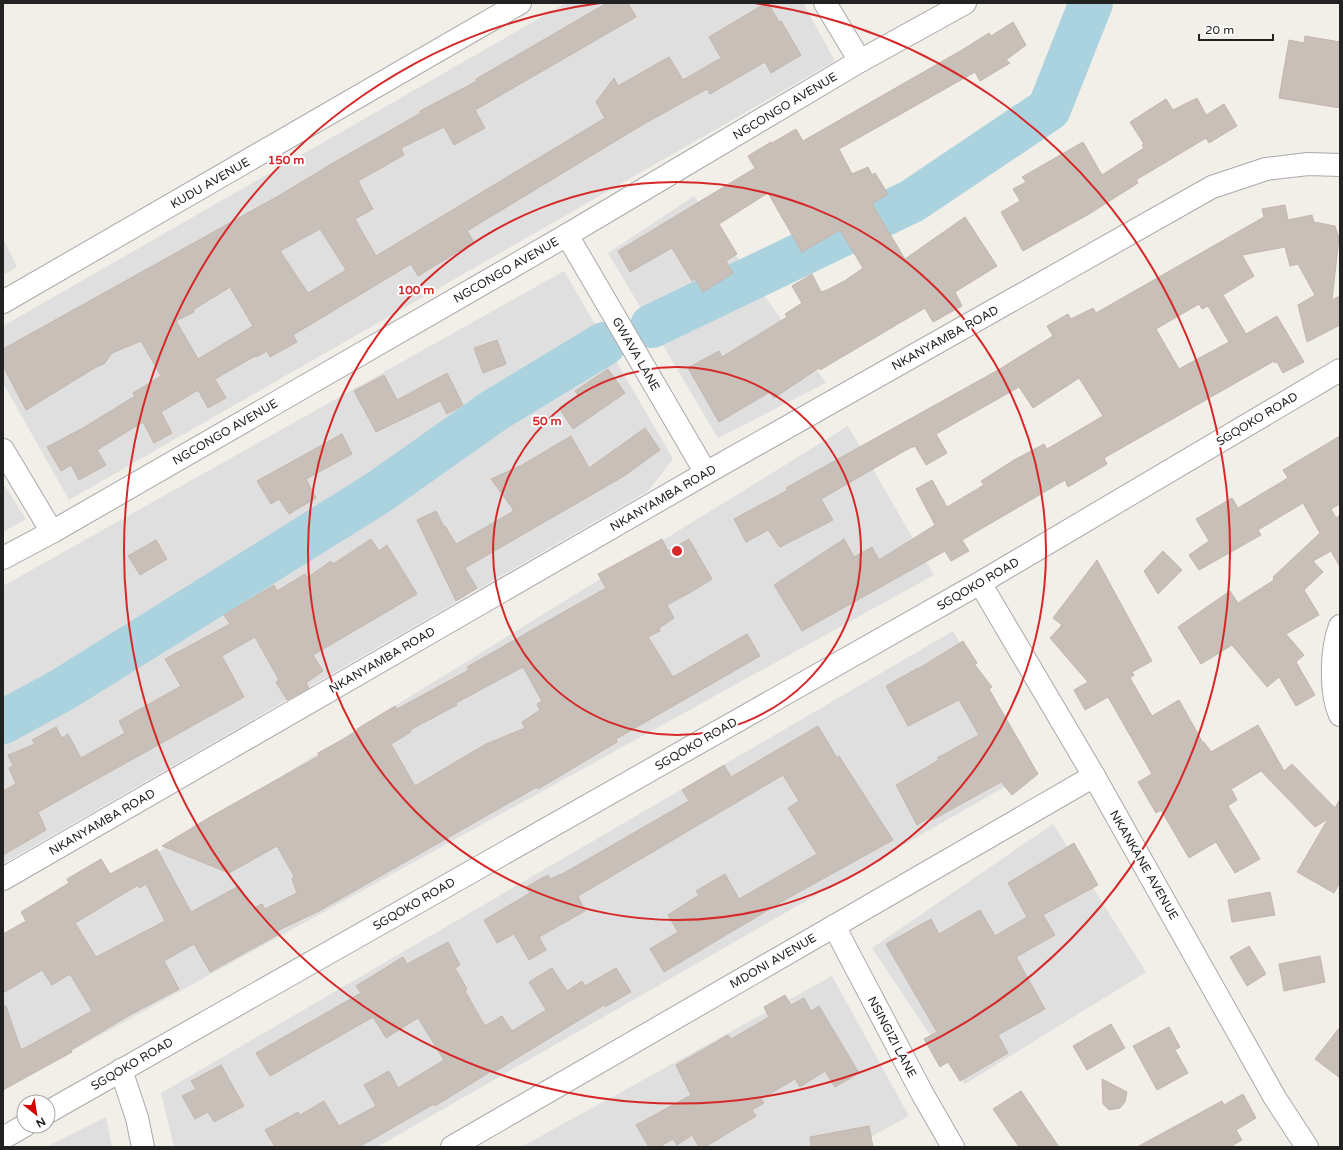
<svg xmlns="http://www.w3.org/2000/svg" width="1343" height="1150" viewBox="0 0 1343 1150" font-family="'Varela Round',sans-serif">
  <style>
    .residential { fill: #e0dfdf }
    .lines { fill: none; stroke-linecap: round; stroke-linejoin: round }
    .river { stroke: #aad3df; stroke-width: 44 }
    .building { fill: #c7bfb8; stroke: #c4b6ab; fill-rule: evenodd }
    .minor-casing { stroke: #a9a9a9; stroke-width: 24 }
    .minor { stroke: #fff; stroke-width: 22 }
    .ring { fill: none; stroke: #d62828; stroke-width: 2 }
    .labels { text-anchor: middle; stroke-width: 4; stroke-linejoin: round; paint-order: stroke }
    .street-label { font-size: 12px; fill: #222; stroke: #fff }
    .centre { fill: #d62828; stroke: #fff; stroke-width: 2 }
    .ring-label { font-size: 12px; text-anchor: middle; font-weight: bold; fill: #d62828; stroke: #fff; stroke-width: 4; stroke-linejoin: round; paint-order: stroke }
  </style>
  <rect width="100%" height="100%" fill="#f2efe9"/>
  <g class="residential">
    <path d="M566,3H803L835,61L69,500L3,383V326Z"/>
    <path d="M694,196L826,383L718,438L608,253Z"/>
    <path d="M3,238L17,267L3,275Z"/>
    <path d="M564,271L673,459L648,491L3,864V586Z"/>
    <path d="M848,426L934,575L3,1089V948Z"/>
    <path d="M3,483L26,519L3,532Z"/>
    <path d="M953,631L1034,770L377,1147H174L161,1093Z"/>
    <path d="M1053,824L1146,972L965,1084L948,1062L872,948Z"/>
    <path d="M832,976L909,1116L852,1147H521Z"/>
    <path d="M106,1117L112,1147H46Z"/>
  </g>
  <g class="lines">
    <g class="river">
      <path d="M652,326L912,201L1049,109L1091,3"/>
      <path d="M3,722L62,690L379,492L495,410L604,344"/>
    </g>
  </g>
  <g class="building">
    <path d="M607,3H628L636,17L475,110L485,128L454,145L444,127L401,148L404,155L358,181L373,209L355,219L376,256L605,118L596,102L614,78L618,86L669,57L683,80L721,58L709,37L766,3H768L779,22L781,21L801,55L771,73L765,62L710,94L707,89L642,125L467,231L474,242L418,276L411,264L293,335L297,342L270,357L267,351L256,357L255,356L215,379L226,398L208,408L198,390L161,412L172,433L154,443L143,422L97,450L106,465L79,480L71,465L61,471L47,447L83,428L135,396L133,393L161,376L141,341L112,353L104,364L98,366L26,410L3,366V349L280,195L333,163L421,113L420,111L477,81L476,79ZM320,229L346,270L308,293L280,251ZM230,287L253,326L198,359L176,321L194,312L193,310Z"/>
    <path d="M1013,22L1026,45L1006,60L1010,63L980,81L975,72L839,149L852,174L868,167L872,175L875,173L888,194L872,204L905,259L965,217L997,266L955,292L962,306L933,322L925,308L820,370L819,368L774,398L770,392L719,422L688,368L719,351L722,357L787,317L785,314L802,303L792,286L812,274L821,292L827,290L846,280L863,268L840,230L802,252L768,193L719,224L737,254L726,261L733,273L703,292L695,279L692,281L672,248L630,272L618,251L755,168L748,156L771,142L772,143L796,129L803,141L962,50L989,33L991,36Z"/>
    <path d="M1305,36L1340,42V108L1279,98L1289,40L1304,43Z"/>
    <path d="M1197,98L1206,115L1224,104L1237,126L1209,143L1206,138L1136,180L1138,183L1089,214L1023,251L1001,212L1020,201L1013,189L1026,182L1022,177L1083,142L1102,175L1144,148L1142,145L1144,144L1130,122L1166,99L1173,110Z"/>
    <path d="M1285,205L1288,220L1312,215L1314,222L1335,226L1339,238L1332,300L1340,296V325L1307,342L1298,305L1315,295L1298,264L1290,266L1285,247L1242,255L1254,276L1223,295L1246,334L1277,316L1304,362L1283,373L1277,362L1275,363L1274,361L1104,458L1107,464L1068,487L1065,480L962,540L969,551L951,561L945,551L802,631L774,585L844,539L854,557L872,547L879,560L935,525L916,489L932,480L947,507L984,485L981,481L1014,460L1044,444L1047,449L1103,416L1079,378L1033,408L1019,387L936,434L947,453L926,465L915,446L906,450L821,499L833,520L780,547L768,530L746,542L734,519L788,490L786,488L998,370L1053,336L1047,326L1068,314L1071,319L1093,308L1096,313L1264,217L1262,209ZM1199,304L1202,309L1208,306L1229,342L1179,369L1156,329Z"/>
    <path d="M497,340L506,364L483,373L474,348Z"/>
    <path d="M608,369L625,393L573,429L559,408L578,395L575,391Z"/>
    <path d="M447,373L463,405L447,414L440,401L376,432L354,391L384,375L397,400Z"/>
    <path d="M645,428L660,450L624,476L465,568L477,588L456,601L417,520L436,511L444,527L445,526L456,544L512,512L513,509L491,479L522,465L571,436L589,468Z"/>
    <path d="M342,434L352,454L306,479L316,498L289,514L279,499L271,504L257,481Z"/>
    <path d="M1340,436V504L1331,509L1336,518L1340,515V567L1331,551L1313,561L1323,572L1304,590L1319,615L1286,634L1304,655L1296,662L1315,695L1296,706L1279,677L1267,687L1232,645L1201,664L1178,627L1230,591L1238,603L1274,580L1273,577L1320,533L1303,503L1258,530L1261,535L1199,570L1189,555L1209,541L1196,519L1232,498L1238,508L1288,478L1283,470Z"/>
    <path d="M371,539L379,551L387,545L417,594L313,655L323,671L306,683L309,688L287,700L276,682L279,680L255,637L222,656L244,697L38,812L46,830L3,855V791L16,784L9,768L13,766L8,755L35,744L32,740L56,727L62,738L68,734L81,758L125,733L119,721L181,686L165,659L230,624L224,615L274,585L277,591L305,574L307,578L331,561L333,564Z"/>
    <path d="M662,539L668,551L689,539L712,579L691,592L667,605L674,618L659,628L660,631L648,637L673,677L747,634L760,656L616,739L617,742L538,789L537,787L319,911L277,931L279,934L210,972L194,944L164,961L179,989L128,1016L71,1050L72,1052L3,1090V1006H6L21,1050L92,1011L70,974L52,985L42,970L3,993V934L26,921L21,912L69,883L67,879L101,859L110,874L157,849L191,912L239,886L252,909L262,904L265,909L297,893L292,879L294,876L277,846L229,873L162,846L210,817L319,756L318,753L342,740L358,730L357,729L395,706L397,709L469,670L467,667L606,588L598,574ZM523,667L542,701L537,704L540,710L522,722L525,728L486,744L415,786L391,744L411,732L410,730L457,705L456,703ZM146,884L165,921L96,957L75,923L138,885L139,888Z"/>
    <path d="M156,540L167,559L140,575L128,556Z"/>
    <path d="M1163,551L1182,570L1158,594L1144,571Z"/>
    <path d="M1097,560L1152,661L1132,672L1134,675L1130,678L1152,716L1179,700L1203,743L1204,742L1211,752L1258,725L1284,771L1292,764L1335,808L1340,799V882L1334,893L1297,872L1328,819L1315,827L1261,771L1231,789L1237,800L1228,806L1260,859L1235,873L1216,842L1189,858L1161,810L1156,813L1138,782L1152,774L1108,697L1085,710L1074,690L1088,682L1050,638L1062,625L1053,618Z"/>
    <path d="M963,641L977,663L975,665L992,687L989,689L1038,774L1012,795L1001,782L932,820L930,817L917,825L896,785L939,760L937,758L979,735L959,700L908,726L886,686L918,668V669Z"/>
    <path d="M818,726L837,758L839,756L893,840L790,897L664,972L650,949L678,932L668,915L699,895L696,891L725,874L739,899L817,854L788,808L799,801L783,775L578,896L585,911L539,937L546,950L529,960L514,934L497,943L484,920L530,893L526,887L548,875L550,879L564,873L689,801L682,790L724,765L731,777Z"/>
    <path d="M1074,843L1098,885L1043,915L1055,935L1016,957L1045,1009L998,1035L1008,1053L960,1081L948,1062L940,1067L924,1039L937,1032L886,944L931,919L939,934L980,910L995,936L1027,917L1008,883Z"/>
    <path d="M1270,892L1275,915L1232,922L1228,900Z"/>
    <path d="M448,942L460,965L455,968L467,989L465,991L485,1026L502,1016L512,1031L546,1010L529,982L552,968L567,991L582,981L585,986L616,968L631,992L605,1007L604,1005L494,1072L493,1070L435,1106L434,1104L359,1147H275L265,1130L298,1112L300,1115L324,1101L339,1126L376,1106L364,1085L389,1071L398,1088L444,1060L418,1018L386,1038L373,1017L270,1076L256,1053L361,993L356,986L403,957L407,964Z"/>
    <path d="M1249,946L1266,974L1247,986L1230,957Z"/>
    <path d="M1320,956L1325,982L1284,991L1279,964Z"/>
    <path d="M785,995L791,1005L804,998L811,1011L819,1006L859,1073L835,1087L825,1071L800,1087L795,1079L761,1099L764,1103L752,1110L756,1116L705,1147H699L692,1135L677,1145L673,1139L659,1147H649L636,1125L691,1095L676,1065L728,1035L731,1039L769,1017L764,1007Z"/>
    <path d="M1111,1024L1125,1048L1087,1070L1073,1046Z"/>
    <path d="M1169,1027L1180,1047L1175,1050L1188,1073L1157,1090L1133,1046Z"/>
    <path d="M1340,1027V1078L1315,1059Z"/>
    <path d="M221,1065L244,1106L214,1122L208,1112L195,1119L182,1096L196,1089L191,1081Z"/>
    <path d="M1102,1079L1127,1092L1125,1102L1120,1108L1109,1110L1103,1104Z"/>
    <path d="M1021,1091L1059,1147H1019L993,1109Z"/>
    <path d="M1243,1094L1256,1118L1236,1130L1242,1140L1230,1147H1137L1222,1101L1224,1105Z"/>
    <path d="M869,1126L873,1147H811L810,1137Z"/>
  </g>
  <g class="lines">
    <defs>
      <g id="minor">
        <path d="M825,3L860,61"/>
        <path d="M567,235L706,473"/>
        <path d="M3,302L520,3"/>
        <path d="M3,450L52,532"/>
        <path d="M3,558L52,532L567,235L860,61L965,3"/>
        <path d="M980,583L1094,776L1275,1098L1307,1147"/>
        <path d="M1340,626C1331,649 1330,693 1340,715"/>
        <path d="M3,879L706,473L1212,187L1266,169L1308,164L1340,165"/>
        <path d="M834,926L922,1093L953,1147"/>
        <path d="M121,1070L137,1118L143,1147"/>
        <path d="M48,1112L980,583L1340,370"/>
        <path d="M3,1138L24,1126"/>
        <path d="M452,1147L1094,776"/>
      </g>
    </defs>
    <use href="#minor" class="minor-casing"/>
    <use href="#minor" class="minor"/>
  </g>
  <g class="ring">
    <circle cx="677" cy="551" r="184"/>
    <circle cx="677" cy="551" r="369"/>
    <path d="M754 3A553 553 0 1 1 600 3"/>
  </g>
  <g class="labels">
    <g class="street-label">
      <text transform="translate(785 106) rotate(-31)" y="4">NGCONGO AVENUE</text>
      <text transform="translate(210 183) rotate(-30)" y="4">KUDU AVENUE</text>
      <text transform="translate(506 270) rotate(-30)" y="4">NGCONGO AVENUE</text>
      <text transform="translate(945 338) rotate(-29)" y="4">NKANYAMBA ROAD</text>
      <text transform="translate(636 354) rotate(60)" y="4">GWAVA LANE</text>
      <text transform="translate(1257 419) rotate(-31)" y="4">SGQOKO ROAD</text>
      <text transform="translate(225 432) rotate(-30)" y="4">NGCONGO AVENUE</text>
      <text transform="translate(663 498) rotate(-30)" y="4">NKANYAMBA ROAD</text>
      <text transform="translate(978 584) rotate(-30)" y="4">SGQOKO ROAD</text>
      <text transform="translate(382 660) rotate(-30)" y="4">NKANYAMBA ROAD</text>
      <text transform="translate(696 744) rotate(-30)" y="4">SGQOKO ROAD</text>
      <text transform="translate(102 822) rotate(-30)" y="4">NKANYAMBA ROAD</text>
      <text transform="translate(1144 865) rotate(60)" y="4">NKANKANE AVENUE</text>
      <text transform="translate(414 904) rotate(-30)" y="4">SGQOKO ROAD</text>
      <text transform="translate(773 961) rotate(-30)" y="4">MDONI AVENUE</text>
      <text transform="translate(892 1037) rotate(62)" y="4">NSINGIZI LANE</text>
      <text transform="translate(132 1064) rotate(-30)" y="4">SGQOKO ROAD</text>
    </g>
  </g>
  <circle cx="677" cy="551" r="6" class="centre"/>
  <g class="ring-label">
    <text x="286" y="164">150 m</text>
    <text x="416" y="294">100 m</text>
    <text x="547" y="425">50 m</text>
  </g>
  <rect width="1343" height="1150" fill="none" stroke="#222222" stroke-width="8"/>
  <g transform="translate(36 1114) rotate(150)"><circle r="19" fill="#ffffff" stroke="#a7a7a7"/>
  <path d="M0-3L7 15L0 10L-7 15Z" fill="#d40000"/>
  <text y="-6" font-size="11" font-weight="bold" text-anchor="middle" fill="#222222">N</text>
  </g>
  <path d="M1199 34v6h74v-6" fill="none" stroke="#222222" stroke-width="2"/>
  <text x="1205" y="34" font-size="12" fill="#222222" stroke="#ffffff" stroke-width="3" paint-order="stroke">20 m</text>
</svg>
